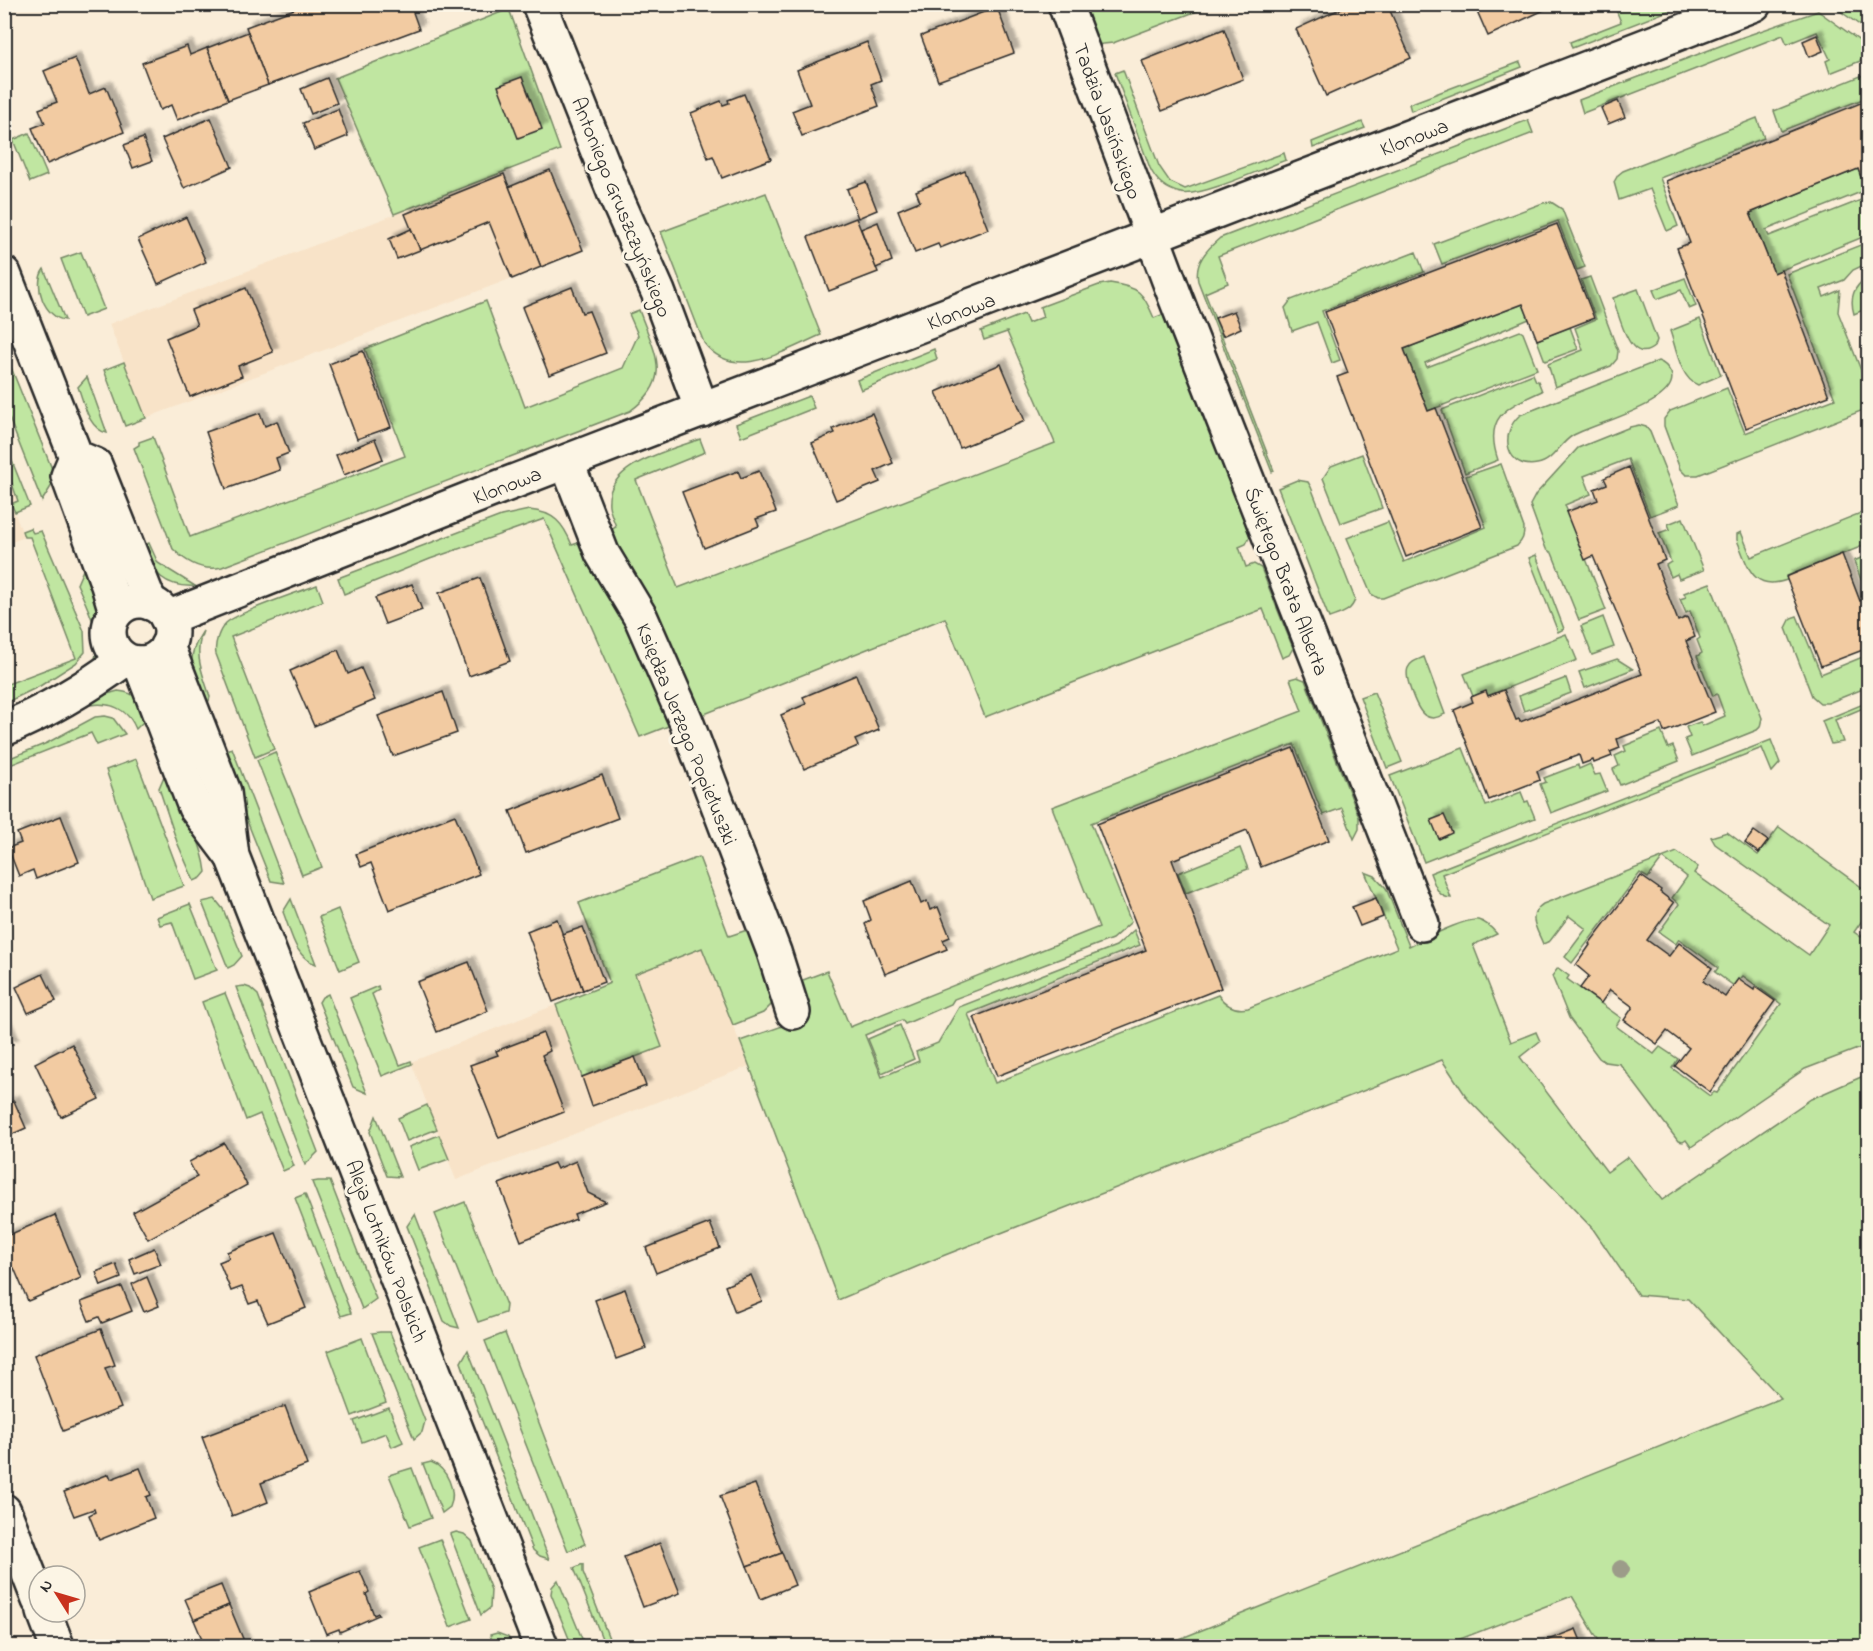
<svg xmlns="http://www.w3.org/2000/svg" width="1873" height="1651" viewBox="0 0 1873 1651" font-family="'Indie Flower',sans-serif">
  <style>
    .built { fill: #f8e3c8 }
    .green { fill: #c0e6a1; stroke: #768866; stroke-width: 1.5 }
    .building { fill: #f2cba2; stroke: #2b2b2b; stroke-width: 1.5; filter: url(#shadow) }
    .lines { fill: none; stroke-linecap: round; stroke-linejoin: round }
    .minor-casing { stroke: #2b2b2b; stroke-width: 38 }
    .minor { stroke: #fcf5e5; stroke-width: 33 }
    .tree { fill: #9c9c89 }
    .labels { text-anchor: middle; stroke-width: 6; stroke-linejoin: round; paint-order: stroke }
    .street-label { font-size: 21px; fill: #2b2b2b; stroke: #fcf5e5 }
  </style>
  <defs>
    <filter id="shadow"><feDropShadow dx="5.5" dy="-5.5" stdDeviation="1.5" flood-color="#0004"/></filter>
  </defs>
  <rect width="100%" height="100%" fill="#faedd8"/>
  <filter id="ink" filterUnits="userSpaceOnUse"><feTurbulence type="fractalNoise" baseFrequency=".0167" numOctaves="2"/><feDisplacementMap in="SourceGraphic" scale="12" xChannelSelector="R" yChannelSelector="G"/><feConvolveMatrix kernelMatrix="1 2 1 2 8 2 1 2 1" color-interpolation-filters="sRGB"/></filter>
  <g filter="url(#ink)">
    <g class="built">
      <path d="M503,173L541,267L146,418L109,324Z"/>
      <path d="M4,463L18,501L11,504L24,537L5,545Z"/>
      <path d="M702,947L749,1066L456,1180L411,1062Z"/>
    </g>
    <g class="green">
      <path d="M1838,4L1868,5V31L1833,6Z"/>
      <path d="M1079,5H1213L1113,43L1094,45Z"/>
      <path d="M1614,5H1674L1676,8L1572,48L1570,42L1621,22Z"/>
      <path d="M509,9L560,150L394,214L335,78Z"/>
      <path d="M1818,11L1868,47V58L1830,73L1826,61L1830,59L1817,32L1787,44L1783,35L1583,113L1579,100L1743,37Z"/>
      <path d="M1520,62L1522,67L1411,111L1409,104Z"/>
      <path d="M1123,70L1159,166L1170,182L1185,189L1284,153L1286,160C1266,167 1200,198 1181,193C1167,190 1156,181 1150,168L1115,73Z"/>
      <path d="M1868,73V97L1781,131L1774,111Z"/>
      <path d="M1757,118L1764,138L1660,178L1678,226L1667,231L1650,189L1619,200L1614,182L1618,175L1623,171Z"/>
      <path d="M1528,120L1533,133L1218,256L1228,283L1205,293L1274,471L1272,472L1198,281C1194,263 1207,249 1220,238Z"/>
      <path d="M1362,122L1365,128L1313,148L1312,142Z"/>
      <path d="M29,133L47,175L30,182L13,140Z"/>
      <path d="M1858,169L1866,190L1766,230L1769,236L1861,200L1868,218V235L1774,273L1750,213Z"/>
      <path d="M766,193L821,335C785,350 735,383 704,343L661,232Z"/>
      <path d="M1551,202L1562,209L1585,267L1577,270L1558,221L1442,264L1434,244L1543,203Z"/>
      <path d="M1868,242V263L1853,270L1844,280L1821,289L1824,297L1840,290L1838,312L1868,388V406L1866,409L1698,475H1686L1680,469L1664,426V419L1670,411L1727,388L1745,433L1835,399L1787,274Z"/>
      <path d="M81,252L104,309L83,317L61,259Z"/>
      <path d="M1416,252L1424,272L1322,311L1340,360L1332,363L1317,322L1292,331L1285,308L1291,300Z"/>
      <path d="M44,269L65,320C45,318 32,285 44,269Z"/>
      <path d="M1590,277L1618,351L1617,359L1611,366L1555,387L1548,364L1583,350L1575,328L1596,319L1581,280Z"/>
      <path d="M1868,277V308L1854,314C1849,297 1854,286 1868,277Z"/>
      <path d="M1685,278L1696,306L1689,309L1681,290L1657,299L1653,290Z"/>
      <path d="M1110,283C1139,287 1143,292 1154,318L1164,314L1250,536L1246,544L1239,547L1246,567L1254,564L1261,568L1293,648L1289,655L1282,658L1263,609L985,717L945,618L697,717L607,532L616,527C614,520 610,513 609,505C605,464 671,450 700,439L705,452L636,480L678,588L1055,443L1007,332L984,340L981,331L1024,314L1028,323L1043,317L1040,307L1099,285Z"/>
      <path d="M1638,289L1657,340L1655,346C1630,369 1619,315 1613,298Z"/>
      <path d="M486,301L525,407L623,368L638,335L629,314L639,310C654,352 675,379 630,411L222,567C203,572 187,563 173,549L134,448L139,445V442L153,437L190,537L405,456L365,349Z"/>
      <path d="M1523,304L1529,319L1425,363L1427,367L1520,331L1523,333L1537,369L1428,411L1404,349Z"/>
      <path d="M1700,319L1721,375L1698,385C1680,379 1676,347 1670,331Z"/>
      <path d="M1570,327L1578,349L1545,361L1537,340Z"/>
      <path d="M934,349L937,359L861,390L857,380Z"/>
      <path d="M4,350L52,469V485L42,501L5,408Z"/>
      <path d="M1658,361C1664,363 1668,367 1671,373C1682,403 1591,424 1572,436C1559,444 1554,461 1537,464C1507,470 1498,434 1520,415Z"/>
      <path d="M124,362L146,418L125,426L104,370Z"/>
      <path d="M1533,374L1536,381H1538L1542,391C1507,407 1483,416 1498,460L1465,473L1442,410Z"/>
      <path d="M87,377L107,433C88,429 84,402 78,387Z"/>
      <path d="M809,396L814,408L741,437L736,424Z"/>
      <path d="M1639,425L1646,427L1650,432L1679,505L1650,516L1628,459L1584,476L1591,494L1565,505L1606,610L1579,620L1552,553L1546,549L1530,505L1536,494L1578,448L1630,427Z"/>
      <path d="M4,441L30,506L15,512L11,504L18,501L5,463Z"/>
      <path d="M1362,454L1382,508L1341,523L1323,478L1331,466Z"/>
      <path d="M1501,464L1524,528C1524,536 1523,540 1517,546L1383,598H1378L1371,594L1347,538L1388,522L1404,562L1486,527L1466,476Z"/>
      <path d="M1297,480L1308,482L1311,487L1355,599C1352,612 1340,614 1329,618L1278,488Z"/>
      <path d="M529,510C554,512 563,523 572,545L581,542L628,623L671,725L640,737L544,519L430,559L344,594L338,578L501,516Z"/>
      <path d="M1868,510V544L1787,576V580C1752,592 1748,566 1737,540V534L1741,532L1751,557Z"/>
      <path d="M1683,518L1704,570L1679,579L1677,574L1671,577L1666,565L1671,562L1659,533L1670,529L1668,524Z"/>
      <path d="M30,528L33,533L41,531L84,631L85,652L76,663L40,686L5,703V685L76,658L30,537H24L22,531Z"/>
      <path d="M149,543L158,563L195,586C163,588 154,572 139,547Z"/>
      <path d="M1536,555L1564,629L1558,632L1529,558Z"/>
      <path d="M1868,555V598L1854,561Z"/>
      <path d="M89,567L103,611L98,624L99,644L95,659C102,633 87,607 77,584L83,570Z"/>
      <path d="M1710,583L1762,718L1760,727L1757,730L1692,756L1685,739L1690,737L1686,727L1700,722L1702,726L1725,716L1717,694L1713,696L1697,656L1702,653L1697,640L1700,638L1690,611L1686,613L1680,599L1686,597L1684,593Z"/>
      <path d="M317,585L323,601L231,637L274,749L255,757L216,654C214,644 219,630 226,623C237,612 299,592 317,585Z"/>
      <path d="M1797,616L1821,674L1865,656L1868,667V687L1828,703H1820L1812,696L1786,628L1791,618Z"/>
      <path d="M1603,617L1614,647L1592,655L1581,626Z"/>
      <path d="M203,631C193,655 203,674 210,697L209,701L205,702C194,671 183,661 203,631Z"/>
      <path d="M1566,634L1577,660L1475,701L1464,674Z"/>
      <path d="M1424,657L1445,714C1438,717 1433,720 1426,716C1417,712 1404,677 1408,668C1411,661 1418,660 1424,657Z"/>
      <path d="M1617,659L1633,669L1585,688L1579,672Z"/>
      <path d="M1297,677L1305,680L1359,817V829L1354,839L1342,808L1323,815L1294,744L1091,823L1131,922L1112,939L954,999L951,1004L905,1024L902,1020L865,1035L882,1077L919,1061L916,1052L938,1043L959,1007L1116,946L1134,930L1140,945L968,1014L995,1083L1218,995C1226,1006 1235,1011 1248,1008L1397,948L1365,872L1375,876L1386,888L1409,946C1423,940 1464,918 1478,920C1486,922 1492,928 1497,934L1473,945L1511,1042L1536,1032L1540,1041L1520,1057L1607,1172L1628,1157L1662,1200L1811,1099L1868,1074V1646H1602L1572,1596L1442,1646H1162L1781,1398L1688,1299L1638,1295L1593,1229L1468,1099L1442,1060L940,1257L838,1300L740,1041L805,1018L795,983L827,971L850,1027L1099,927L1052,807L1302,711L1290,679Z"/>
      <path d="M1566,678L1571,693L1524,711L1519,696Z"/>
      <path d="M118,691C138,693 141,701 146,719L136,729C128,709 111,702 90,705L104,695Z"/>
      <path d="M1374,692L1402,762L1387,768L1360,697Z"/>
      <path d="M1868,702V706L1835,720L1843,742L1831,744L1822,721Z"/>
      <path d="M105,716L113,718L125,734L97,745L91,733L5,767V760L47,743L95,717Z"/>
      <path d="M1661,731L1668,748L1673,746L1679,761L1620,785L1613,769L1619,766L1615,756L1626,751L1624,746Z"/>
      <path d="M1771,740L1780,763L1772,772L1762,748L1442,874L1451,898C1437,897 1435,885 1430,873Z"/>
      <path d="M232,748L284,883L271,881L220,753Z"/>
      <path d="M1463,748L1486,806L1521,792L1525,802L1528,801L1535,818L1424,862L1390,776Z"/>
      <path d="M275,752L322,867L302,875L257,760Z"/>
      <path d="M136,759L184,886L150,898L106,770Z"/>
      <path d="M1590,764L1595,775L1600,774L1607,791L1551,813L1540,784L1546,782L1544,778L1578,765L1579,769Z"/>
      <path d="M165,774C181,805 202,838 206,872L201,878L194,881L177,842L159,788Z"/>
      <path d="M1779,827L1868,892V912L1854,932L1861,937L1868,926V1045L1805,1069L1691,1147L1686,1140L1683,1142L1678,1141L1620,1064L1605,1062L1599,1058L1569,1018L1552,976L1558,968L1569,976L1567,979L1621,1018L1616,1026L1654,1054L1660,1047L1678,1059L1672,1068L1710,1096L1714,1092L1717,1093L1781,1004L1743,976L1734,986L1715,972L1718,968L1679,939L1676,944L1659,932L1679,904L1672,898L1687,877L1663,858L1648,878L1640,873L1572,963L1565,957L1586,929L1569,916L1550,941L1543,944C1537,929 1526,915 1543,904L1677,852L1698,867L1694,873L1809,955L1829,925L1715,844L1711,837L1727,832L1758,855Z"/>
      <path d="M1240,848L1248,869L1186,893L1178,873Z"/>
      <path d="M699,857L729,936L753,928L775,992L772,1004L763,1013L733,1025L702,948L635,974L662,1047L582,1077L556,1005L610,983L579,903Z"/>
      <path d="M215,899L223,909L242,956L234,965L228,968L202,902Z"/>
      <path d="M291,899L316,964C294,957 291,931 283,912Z"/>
      <path d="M190,904L217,970L193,979L172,922L160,925L157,917Z"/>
      <path d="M338,909L359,962L340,970L319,917Z"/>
      <path d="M244,986L250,988L258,995L318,1152L305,1165L236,987Z"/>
      <path d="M378,986L379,990L372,994L400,1065L411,1061L412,1064L382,1076L350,998Z"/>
      <path d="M225,993L294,1166L283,1171L260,1114L246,1120L202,1002Z"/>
      <path d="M328,994L367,1093L353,1087L319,1002L322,997Z"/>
      <path d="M900,1025L914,1059L882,1073L868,1039Z"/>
      <path d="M427,1105L437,1129L407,1141L398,1118Z"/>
      <path d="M376,1116L400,1177L387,1176L370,1132Z"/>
      <path d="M439,1135L449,1159L418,1170L409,1147Z"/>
      <path d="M318,1181H330L376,1299L362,1309L312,1182Z"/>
      <path d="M305,1194L351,1313L341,1316L295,1198Z"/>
      <path d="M465,1202L506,1305L505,1313L478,1322L435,1214Z"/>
      <path d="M415,1214L459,1328L451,1326L444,1321L407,1226Z"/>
      <path d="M380,1332H390L425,1421L422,1432L414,1439L372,1333Z"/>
      <path d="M505,1333L585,1544L568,1551L485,1341Z"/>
      <path d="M362,1338L386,1403L352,1416L328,1351Z"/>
      <path d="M468,1350L549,1559L540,1556L533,1550L475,1403L461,1362Z"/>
      <path d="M389,1408L403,1442L392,1447L386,1433L362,1442L354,1421Z"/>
      <path d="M431,1462C447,1468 457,1491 450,1507L442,1513L423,1464Z"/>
      <path d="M412,1468L431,1518L410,1526L389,1475Z"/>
      <path d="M456,1532L464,1534L472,1541L491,1590L490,1608L481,1615L450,1534Z"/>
      <path d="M440,1539L471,1619L450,1627L419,1547Z"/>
      <path d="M583,1564V1572L612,1646H605L574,1568Z"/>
      <path d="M558,1580L585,1646H572L551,1594L552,1587Z"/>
      <path d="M497,1633L508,1637L513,1646H494L490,1635Z"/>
    </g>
    <g class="building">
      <path d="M308,4H410L419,29L268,85L246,27Z"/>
      <path d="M1351,4H1387L1411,58L1326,96L1296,29Z"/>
      <path d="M1474,4H1557L1488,36Z"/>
      <path d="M997,7L1014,53L938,81L921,36Z"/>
      <path d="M1224,29L1243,79L1162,111L1142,61Z"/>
      <path d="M248,32L268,85L228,100L207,48Z"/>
      <path d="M1817,35L1823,51L1809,57L1803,41Z"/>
      <path d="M867,42L881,80L871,84L879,106L802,136L792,111L810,104L797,70Z"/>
      <path d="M187,46L190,55L207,48L228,100L177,120L171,105L160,110L142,63Z"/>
      <path d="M75,58L89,94L106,87L124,132L47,164L32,128L45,123L39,109L57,102L44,71Z"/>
      <path d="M522,77L542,129L518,138L498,86Z"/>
      <path d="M327,78L337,103L311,114L301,89Z"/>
      <path d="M744,94L771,159L722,178L713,156L708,158L691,113L721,101L723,105L729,103L728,100Z"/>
      <path d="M1868,100V196L1858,169L1750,213L1774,273L1781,270L1829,396L1746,428L1677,248L1690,243L1666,181Z"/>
      <path d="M1618,101L1625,117L1608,124L1601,108Z"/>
      <path d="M338,109L348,136L314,150L303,123Z"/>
      <path d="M211,118L232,167L184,188L162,139Z"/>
      <path d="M143,138L152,161L133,168L124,145Z"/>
      <path d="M550,170L583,250L541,267L509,187Z"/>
      <path d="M965,171L988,229L940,248L938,244L915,253L898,210L920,201L916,191Z"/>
      <path d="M504,174L541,267L512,279L489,222L420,250L405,214Z"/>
      <path d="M866,182L877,210L858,218L847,189Z"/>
      <path d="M186,217L206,262L158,284L138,239Z"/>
      <path d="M856,218L878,272L829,291L808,237Z"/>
      <path d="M878,222L892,261L876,268L861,229Z"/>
      <path d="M1557,224L1594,318L1537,340L1523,304L1404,349L1428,411L1436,408L1482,527L1406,557L1337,377L1348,373L1325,312Z"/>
      <path d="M411,229L420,250L397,259L389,239Z"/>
      <path d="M572,287L582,313L589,311L606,353L549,375L522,307Z"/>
      <path d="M246,288L273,352L238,366L242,376L190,397L166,338L197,325L191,310Z"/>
      <path d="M1234,311L1241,328L1223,336L1215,318Z"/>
      <path d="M363,351L391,427L357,439L329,364Z"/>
      <path d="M1001,364L1025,421L960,448L936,392Z"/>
      <path d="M260,413L265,426L277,421L289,453L276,458L280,470L226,489L206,432Z"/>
      <path d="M872,413L893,463L875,471L880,482L836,500L812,443L835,433L833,429Z"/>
      <path d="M375,439L383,459L344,475L336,455Z"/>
      <path d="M1629,467L1665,560L1656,564L1678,621L1687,617L1695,637L1686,641L1715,712L1664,732L1661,723L1617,739L1620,748L1610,752L1612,756L1594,763L1593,760L1582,764L1579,755L1537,771L1540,780L1489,800L1454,710L1473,702L1471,697L1486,691L1488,696L1504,690L1516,720L1519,719L1520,722L1642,674L1593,556L1585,560L1566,512L1598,500L1594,489L1607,484L1604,478Z"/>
      <path d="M738,471L741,478L759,471L776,512L756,519L759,526L704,548L682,492Z"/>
      <path d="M1842,554L1860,601L1868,598V648L1821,666L1786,577Z"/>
      <path d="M480,578L510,661L469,676L439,593Z"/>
      <path d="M412,584L422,610L385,624L375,598Z"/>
      <path d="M338,650L348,674L361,668L375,700L314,726L290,671Z"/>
      <path d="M856,675L879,730L855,740L858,746L804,769L781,715L806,704L803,697Z"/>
      <path d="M443,692L457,733L393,756L378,716Z"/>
      <path d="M1293,748L1329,840L1261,867L1247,830L1172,860L1221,988L997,1076L974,1017L1146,950L1097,824Z"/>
      <path d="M602,775L618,818L526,853L510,811Z"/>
      <path d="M455,815L479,874L389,910L371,863L361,867L356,854Z"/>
      <path d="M1444,815L1452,833L1439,839L1431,820Z"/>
      <path d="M61,816L79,862L36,879L33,870L19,876L8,848L21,843L17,833Z"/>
      <path d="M1754,831L1768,841L1759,853L1745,843Z"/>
      <path d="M1641,876L1661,890L1660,892L1674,903L1647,940L1669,956L1679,943L1712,968L1703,981L1725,997L1738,979L1754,990L1755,987L1775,1001L1710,1092L1675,1066L1689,1048L1667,1031L1657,1044L1624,1020L1633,1007L1610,990L1601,1003L1580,988L1589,976L1576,965L1590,945L1589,944Z"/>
      <path d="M912,881L921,904L927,901L930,910L938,907L950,937L943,940L947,949L885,974L865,924L871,920L864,901Z"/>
      <path d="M1376,898L1383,917L1360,926L1352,907Z"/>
      <path d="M557,919L583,990L553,1002L527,931Z"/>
      <path d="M583,927L604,982L583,990L562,934Z"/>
      <path d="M469,962L488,1011L437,1032L417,982Z"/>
      <path d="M43,974L56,1001L28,1013L16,987Z"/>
      <path d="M4,1024L13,1044L4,1047Z"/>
      <path d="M543,1033L550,1051L542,1055L564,1112L499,1138L470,1065L498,1055L496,1051Z"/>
      <path d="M72,1044L99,1099L61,1117L35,1063Z"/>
      <path d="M635,1057L646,1086L592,1106L582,1077Z"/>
      <path d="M14,1101L26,1128L4,1138V1105Z"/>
      <path d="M224,1143L247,1185L148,1239L133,1212L197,1177L189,1162Z"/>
      <path d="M576,1161L588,1193L606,1202L574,1214L576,1219L521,1241L499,1184L554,1163L557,1169Z"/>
      <path d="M55,1215L81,1278L28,1301L14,1268L4,1272V1237Z"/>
      <path d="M710,1223L720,1248L656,1273L646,1248Z"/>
      <path d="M276,1233L306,1308L268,1323L258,1301L249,1304L242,1287L231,1291L219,1262L229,1258L227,1252Z"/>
      <path d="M154,1248L161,1264L135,1274L129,1259Z"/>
      <path d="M116,1264L121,1278L101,1286L96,1272Z"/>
      <path d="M751,1275L762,1301L735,1312L725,1286Z"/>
      <path d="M147,1277L159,1306L144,1312L132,1284Z"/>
      <path d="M122,1287L132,1311L102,1323L99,1317L89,1321L81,1302Z"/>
      <path d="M625,1289L646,1348L616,1359L595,1300Z"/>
      <path d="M101,1329L115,1365L105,1368L121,1408L63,1431L34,1355Z"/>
      <path d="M285,1406L307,1465L261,1483L268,1502L232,1516L202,1437Z"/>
      <path d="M140,1468L151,1495L146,1497L154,1518L99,1540L89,1515L95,1512L94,1509L74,1516L64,1492L109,1474L111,1479Z"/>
      <path d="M755,1484L782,1553L747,1566L720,1496Z"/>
      <path d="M660,1543L680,1593L643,1607L624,1557Z"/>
      <path d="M782,1553L795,1585L761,1599L747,1566Z"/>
      <path d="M360,1571L369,1592L366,1594L374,1615L378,1613L379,1615L340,1632L339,1629L326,1634L309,1592Z"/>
      <path d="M221,1585L229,1605L194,1620L185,1599Z"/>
      <path d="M229,1605L246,1646H205L194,1620Z"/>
      <path d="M1576,1629L1583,1646H1533Z"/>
    </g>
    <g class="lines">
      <defs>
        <g id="minor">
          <path d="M539,4L616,197L658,292L702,410"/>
          <path d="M1065,4L1176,299L1422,924"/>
          <path d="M4,274L76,457L68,476L108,585L116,612"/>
          <path d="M76,457L95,465L150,603"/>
          <path d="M567,463L602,553L641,618L686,721L774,952L793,1012"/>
          <circle cx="140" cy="632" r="31"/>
          <path d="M167,618L492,490L1754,4"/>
          <path d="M167,646L224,792L232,856L541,1646"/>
          <path d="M140,663L195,807L231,855"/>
          <path d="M4,729C48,711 86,688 124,660"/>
          <path d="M4,1511L39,1600"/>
          <path d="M44,1612L57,1646"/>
        </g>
      </defs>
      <use href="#minor" class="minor-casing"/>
      <use href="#minor" class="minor"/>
    </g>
    <circle class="tree" cx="1621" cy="1569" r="9"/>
  </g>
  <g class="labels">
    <g class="street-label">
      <text transform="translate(1108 121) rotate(70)" y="7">Tadzia Jasińskiego</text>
      <text transform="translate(1414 137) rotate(-21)" y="7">Klonowa</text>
      <text transform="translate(622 207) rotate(68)" y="7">Antoniego Gruszczyńskiego</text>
      <text transform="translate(961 311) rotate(-21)" y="7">Klonowa</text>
      <text transform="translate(507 485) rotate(-21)" y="7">Klonowa</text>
      <text transform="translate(1287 581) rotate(69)" y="7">Świętego Brata Alberta</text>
      <text transform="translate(687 734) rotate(68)" y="7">Księdza Jerzego Popiełuszki</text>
      <text transform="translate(387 1251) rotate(69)" y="7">Aleja Lotników Polskich</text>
    </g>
  </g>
  <rect width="1873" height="1651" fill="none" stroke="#fcf5e5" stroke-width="24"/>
  <rect x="12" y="12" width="1849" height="1627" fill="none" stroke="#2b2b2b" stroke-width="2" filter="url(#ink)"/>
  <g transform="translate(57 1594) rotate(307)"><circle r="28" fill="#fcf5e5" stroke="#a8a49b" stroke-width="1.5"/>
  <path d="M0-4.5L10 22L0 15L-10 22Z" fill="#c8321e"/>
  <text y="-9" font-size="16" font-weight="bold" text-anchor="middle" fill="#2b2b2b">N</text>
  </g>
</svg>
